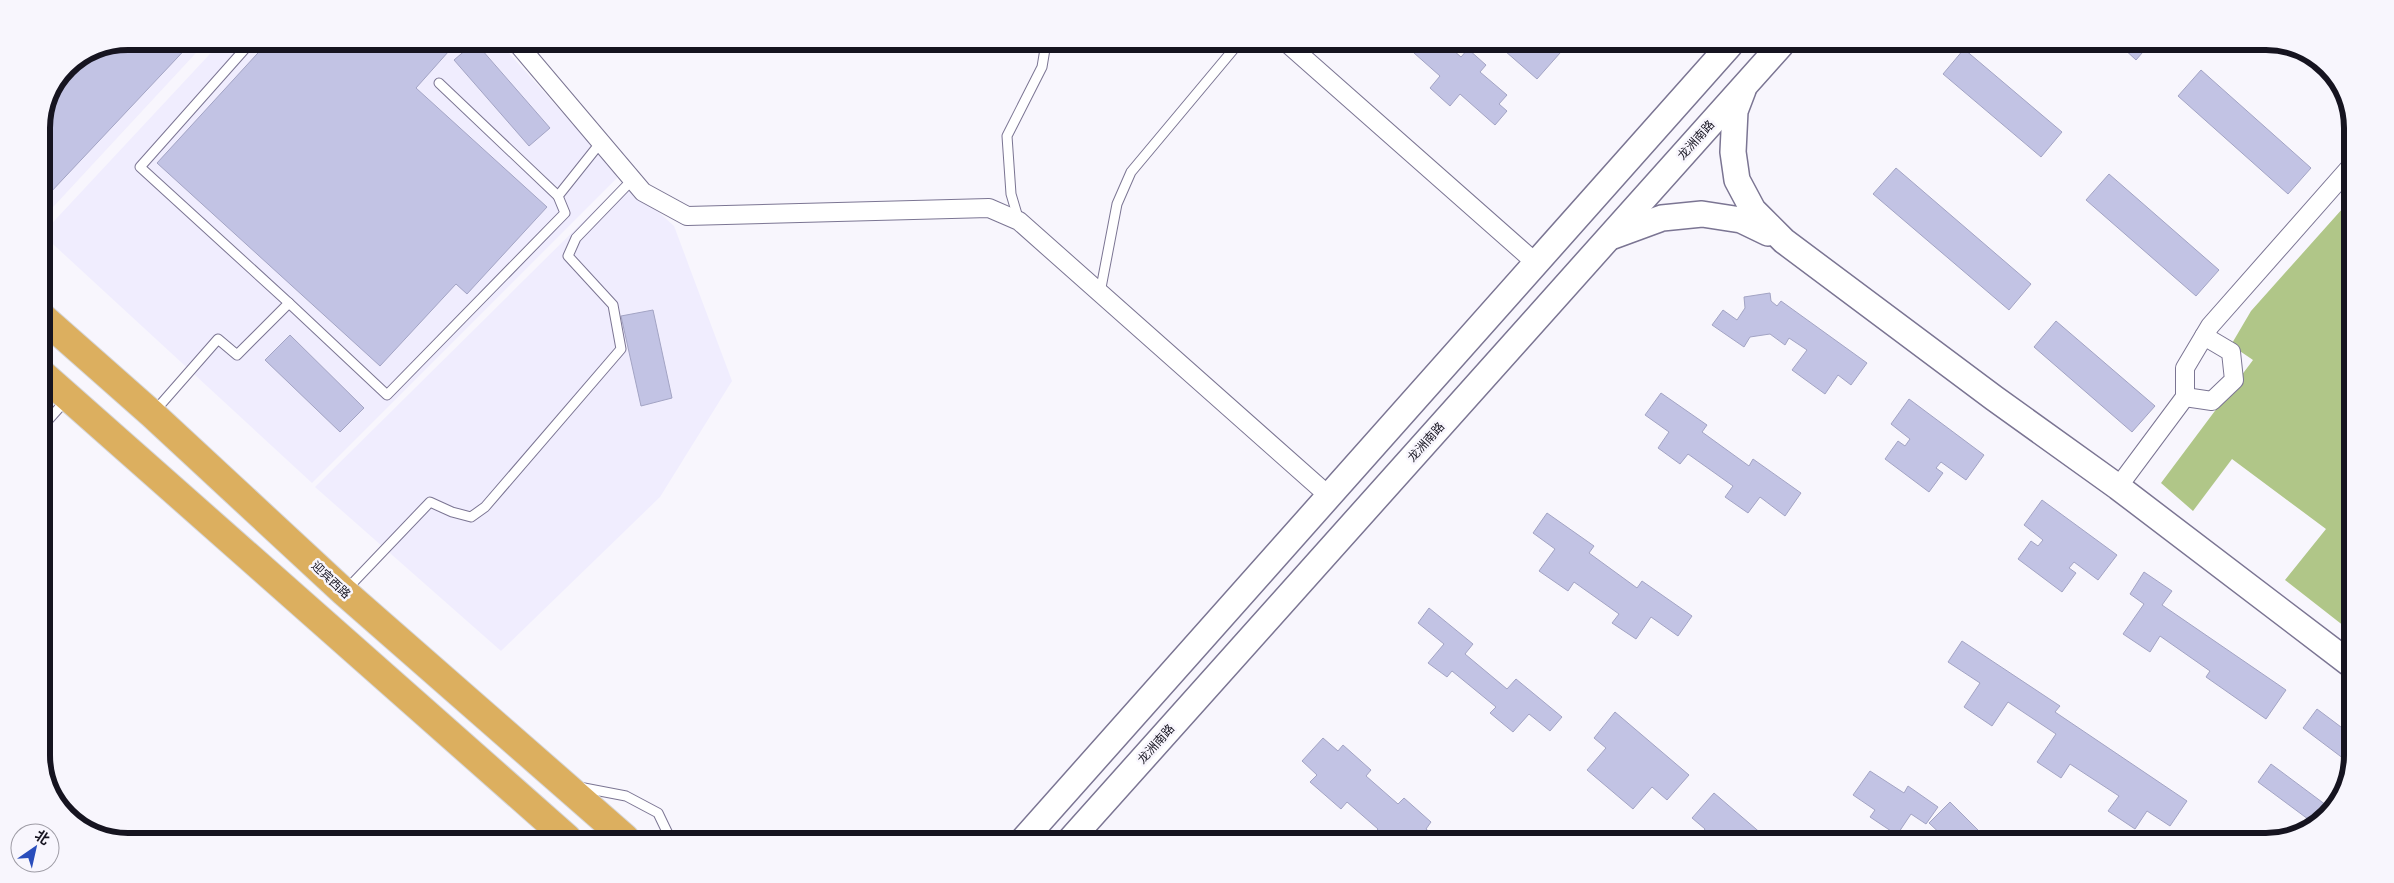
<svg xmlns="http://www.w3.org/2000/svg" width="2394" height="883" viewBox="0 0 2394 883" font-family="Signika,'Noto Sans SC',sans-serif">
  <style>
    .built { fill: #f0edfe }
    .forest { fill: #b0c688 }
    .building { fill: #c2c3e4; stroke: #a3a4c4 }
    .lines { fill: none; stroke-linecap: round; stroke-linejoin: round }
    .lane-casing { stroke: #7b7593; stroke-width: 11 }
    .street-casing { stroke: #7b7593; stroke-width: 20 }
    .secondary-casing { stroke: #7b7593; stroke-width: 28 }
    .highway-casing { stroke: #d5d5d7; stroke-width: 30 }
    .lane { stroke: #fff; stroke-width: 9 }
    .street { stroke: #fff; stroke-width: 18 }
    .secondary { stroke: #fff; stroke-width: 25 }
    .highway { stroke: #dcaf5f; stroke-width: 28 }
    .labels { text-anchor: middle; stroke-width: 5; stroke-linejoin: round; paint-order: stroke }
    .street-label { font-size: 12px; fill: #161420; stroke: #f8f6fd }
    .rim { fill: none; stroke: #161420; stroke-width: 6 }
  </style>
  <rect width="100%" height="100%" fill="#f8f6fd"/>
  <g class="built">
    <path d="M128,41H207L41,220V123L67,67L95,48Z"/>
    <path d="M222,41L499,42L619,176L312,483L42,234Z"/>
    <path d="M624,181L674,226L732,381L660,497L501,651L315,487Z"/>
  </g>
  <path class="forest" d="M2352,198L2349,630L2285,580L2326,529L2232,459L2193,511L2161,483L2253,360L2231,345L2251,311Z"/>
  <g class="building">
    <path d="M128,41H193L49,194L41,187V123L67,67L95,48Z"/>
    <path d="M268,42H457L416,88L547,207L467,294L456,284L380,366L157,163Z"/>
    <path d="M475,42L550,128L529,146L454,60Z"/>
    <path d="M1422,44H1446L1461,57L1468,49L1486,65L1480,72L1507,95L1499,104L1507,111L1495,125L1460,94L1450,106L1430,88L1440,76L1414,53Z"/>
    <path d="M1497,44H1568L1537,79Z"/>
    <path d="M2120,45H2149L2136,60Z"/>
    <path d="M1964,49L2062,132L2041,157L1943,74Z"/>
    <path d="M2201,70L2311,168L2288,194L2178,96Z"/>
    <path d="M1896,168L2031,284L2009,310L1873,194Z"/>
    <path d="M2109,174L2219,270L2196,296L2086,200Z"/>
    <path d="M1770,293L1771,301L1777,306L1781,301L1867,363L1851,385L1838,375L1825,394L1792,370L1807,350L1789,338L1785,345L1770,334L1750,337L1744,347L1712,325L1723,310L1737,320L1745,308L1744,297Z"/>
    <path d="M653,310L672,398L641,406L621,316Z"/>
    <path d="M2056,321L2155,406L2132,432L2034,347Z"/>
    <path d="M290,335L364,408L340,432L265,360Z"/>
    <path d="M1661,393L1707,425L1702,432L1749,466L1753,459L1801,493L1785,516L1760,497L1748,513L1725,497L1733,486L1688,454L1680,464L1658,448L1669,432L1645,415Z"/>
    <path d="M1909,399L1984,455L1966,480L1941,462L1936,468L1943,473L1929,492L1885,459L1898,441L1905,446L1910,439L1891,424Z"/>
    <path d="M2042,500L2117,555L2098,580L2074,562L2069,568L2076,573L2062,592L2018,559L2031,541L2038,546L2043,540L2024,525Z"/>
    <path d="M1547,513L1594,546L1589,553L1637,588L1642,581L1692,616L1678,636L1651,617L1636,639L1612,623L1619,614L1574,582L1568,591L1539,571L1555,549L1533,533Z"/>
    <path d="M2144,572L2172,591L2162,605L2286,690L2266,719L2206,677L2210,671L2160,636L2150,652L2123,634L2144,604L2130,594Z"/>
    <path d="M1429,608L1473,644L1465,654L1507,689L1516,679L1562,717L1550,731L1529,714L1513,732L1490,713L1496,707L1452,671L1447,677L1428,663L1444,644L1418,623Z"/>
    <path d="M1962,641L2060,706L2055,712L2187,801L2170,826L2147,811L2135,829L2108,811L2119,796L2070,764L2061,778L2037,762L2056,734L2008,702L1992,726L1964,707L1980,683L1948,662Z"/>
    <path d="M2317,709L2349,733L2348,762L2303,728Z"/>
    <path d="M1615,712L1689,775L1667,800L1652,787L1633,809L1587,770L1606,748L1594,738Z"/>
    <path d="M1323,738L1338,751L1343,745L1371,770L1366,776L1398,804L1404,798L1431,822L1426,829L1439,840H1374L1371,837L1378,829L1347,802L1341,809L1310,782L1317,775L1302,761Z"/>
    <path d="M2271,764L2330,808L2318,824L2316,825L2258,782Z"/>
    <path d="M1870,771L1904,793L1908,786L1938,807L1926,824L1911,814L1897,835L1870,817L1875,810L1853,795Z"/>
    <path d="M1714,793L1770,841H1696L1705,829L1692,818Z"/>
    <path d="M1950,802L1989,841H1948L1929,823Z"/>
  </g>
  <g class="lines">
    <defs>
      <g id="lane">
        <path d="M251,42L140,167L289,303"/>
        <path d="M558,196L601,142"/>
        <path d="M1019,221L1011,194L1007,136L1042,67L1046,43"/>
        <path d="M1100,293L1117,204L1131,172L1238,44"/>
        <path d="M154,412L218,339L237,355L289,303L387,395L565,213L558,196L439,83"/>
        <path d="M41,428L67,399"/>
        <path d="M346,590L430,502L452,512L471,517L485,507L621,349L613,305L568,256L576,238L633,179"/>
        <path d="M579,787L626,796L658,813L670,838"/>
      </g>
      <g id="street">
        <path d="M516,42L643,192L687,216L989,208L1019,221L1329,496"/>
        <path d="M1288,44L1536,263"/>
        <path d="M2185,397L2212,401L2234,380L2231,352L2204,336"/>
        <path d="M2118,487L2185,397V368L2210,326L2352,165"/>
      </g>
      <g id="secondary">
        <path d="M1743,90L1735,111L1733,152L1737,180L1753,210L1784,241L1994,398L2118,487L2349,663"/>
        <path d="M1613,236L1662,218L1702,214L1741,220L1768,233"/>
        <path d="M1024,839L1730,45"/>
        <path d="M1071,839L1781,45"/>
      </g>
      <g id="highway">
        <path d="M41,316L152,414L344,592L625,838"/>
        <path d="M41,373L567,838"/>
      </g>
    </defs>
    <use href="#lane" class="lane-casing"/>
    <use href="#street" class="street-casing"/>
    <use href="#secondary" class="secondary-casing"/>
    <use href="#highway" class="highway-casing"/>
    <use href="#lane" class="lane"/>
    <use href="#street" class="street"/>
    <use href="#secondary" class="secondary"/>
    <use href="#highway" class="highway"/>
  </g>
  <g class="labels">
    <g class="street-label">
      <text transform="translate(1696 140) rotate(-48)" y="4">龙洲南路</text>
      <text transform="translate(1426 442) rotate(-48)" y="4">龙洲南路</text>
      <text transform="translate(331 580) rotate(43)" y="4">迎宾西路</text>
      <text transform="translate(1156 744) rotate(-48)" y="4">龙洲南路</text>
    </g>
  </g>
  <path d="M0 0H2394V883H0ZM128 50H2266A78 78 0 0 1 2344 128V755A78 78 0 0 1 2266 833H128A78 78 0 0 1 50 755V128A78 78 0 0 1 128 50Z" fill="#f8f6fd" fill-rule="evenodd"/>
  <path class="rim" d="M128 50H2266A78 78 0 0 1 2344 128V755A78 78 0 0 1 2266 833H128A78 78 0 0 1 50 755V128A78 78 0 0 1 128 50Z"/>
  <g transform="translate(35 848) rotate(34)"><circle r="24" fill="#f8f6fd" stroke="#9e9ca5"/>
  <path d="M0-4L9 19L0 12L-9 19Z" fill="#294dbc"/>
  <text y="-8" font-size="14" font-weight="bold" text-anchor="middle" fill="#161420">北</text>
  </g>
</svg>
